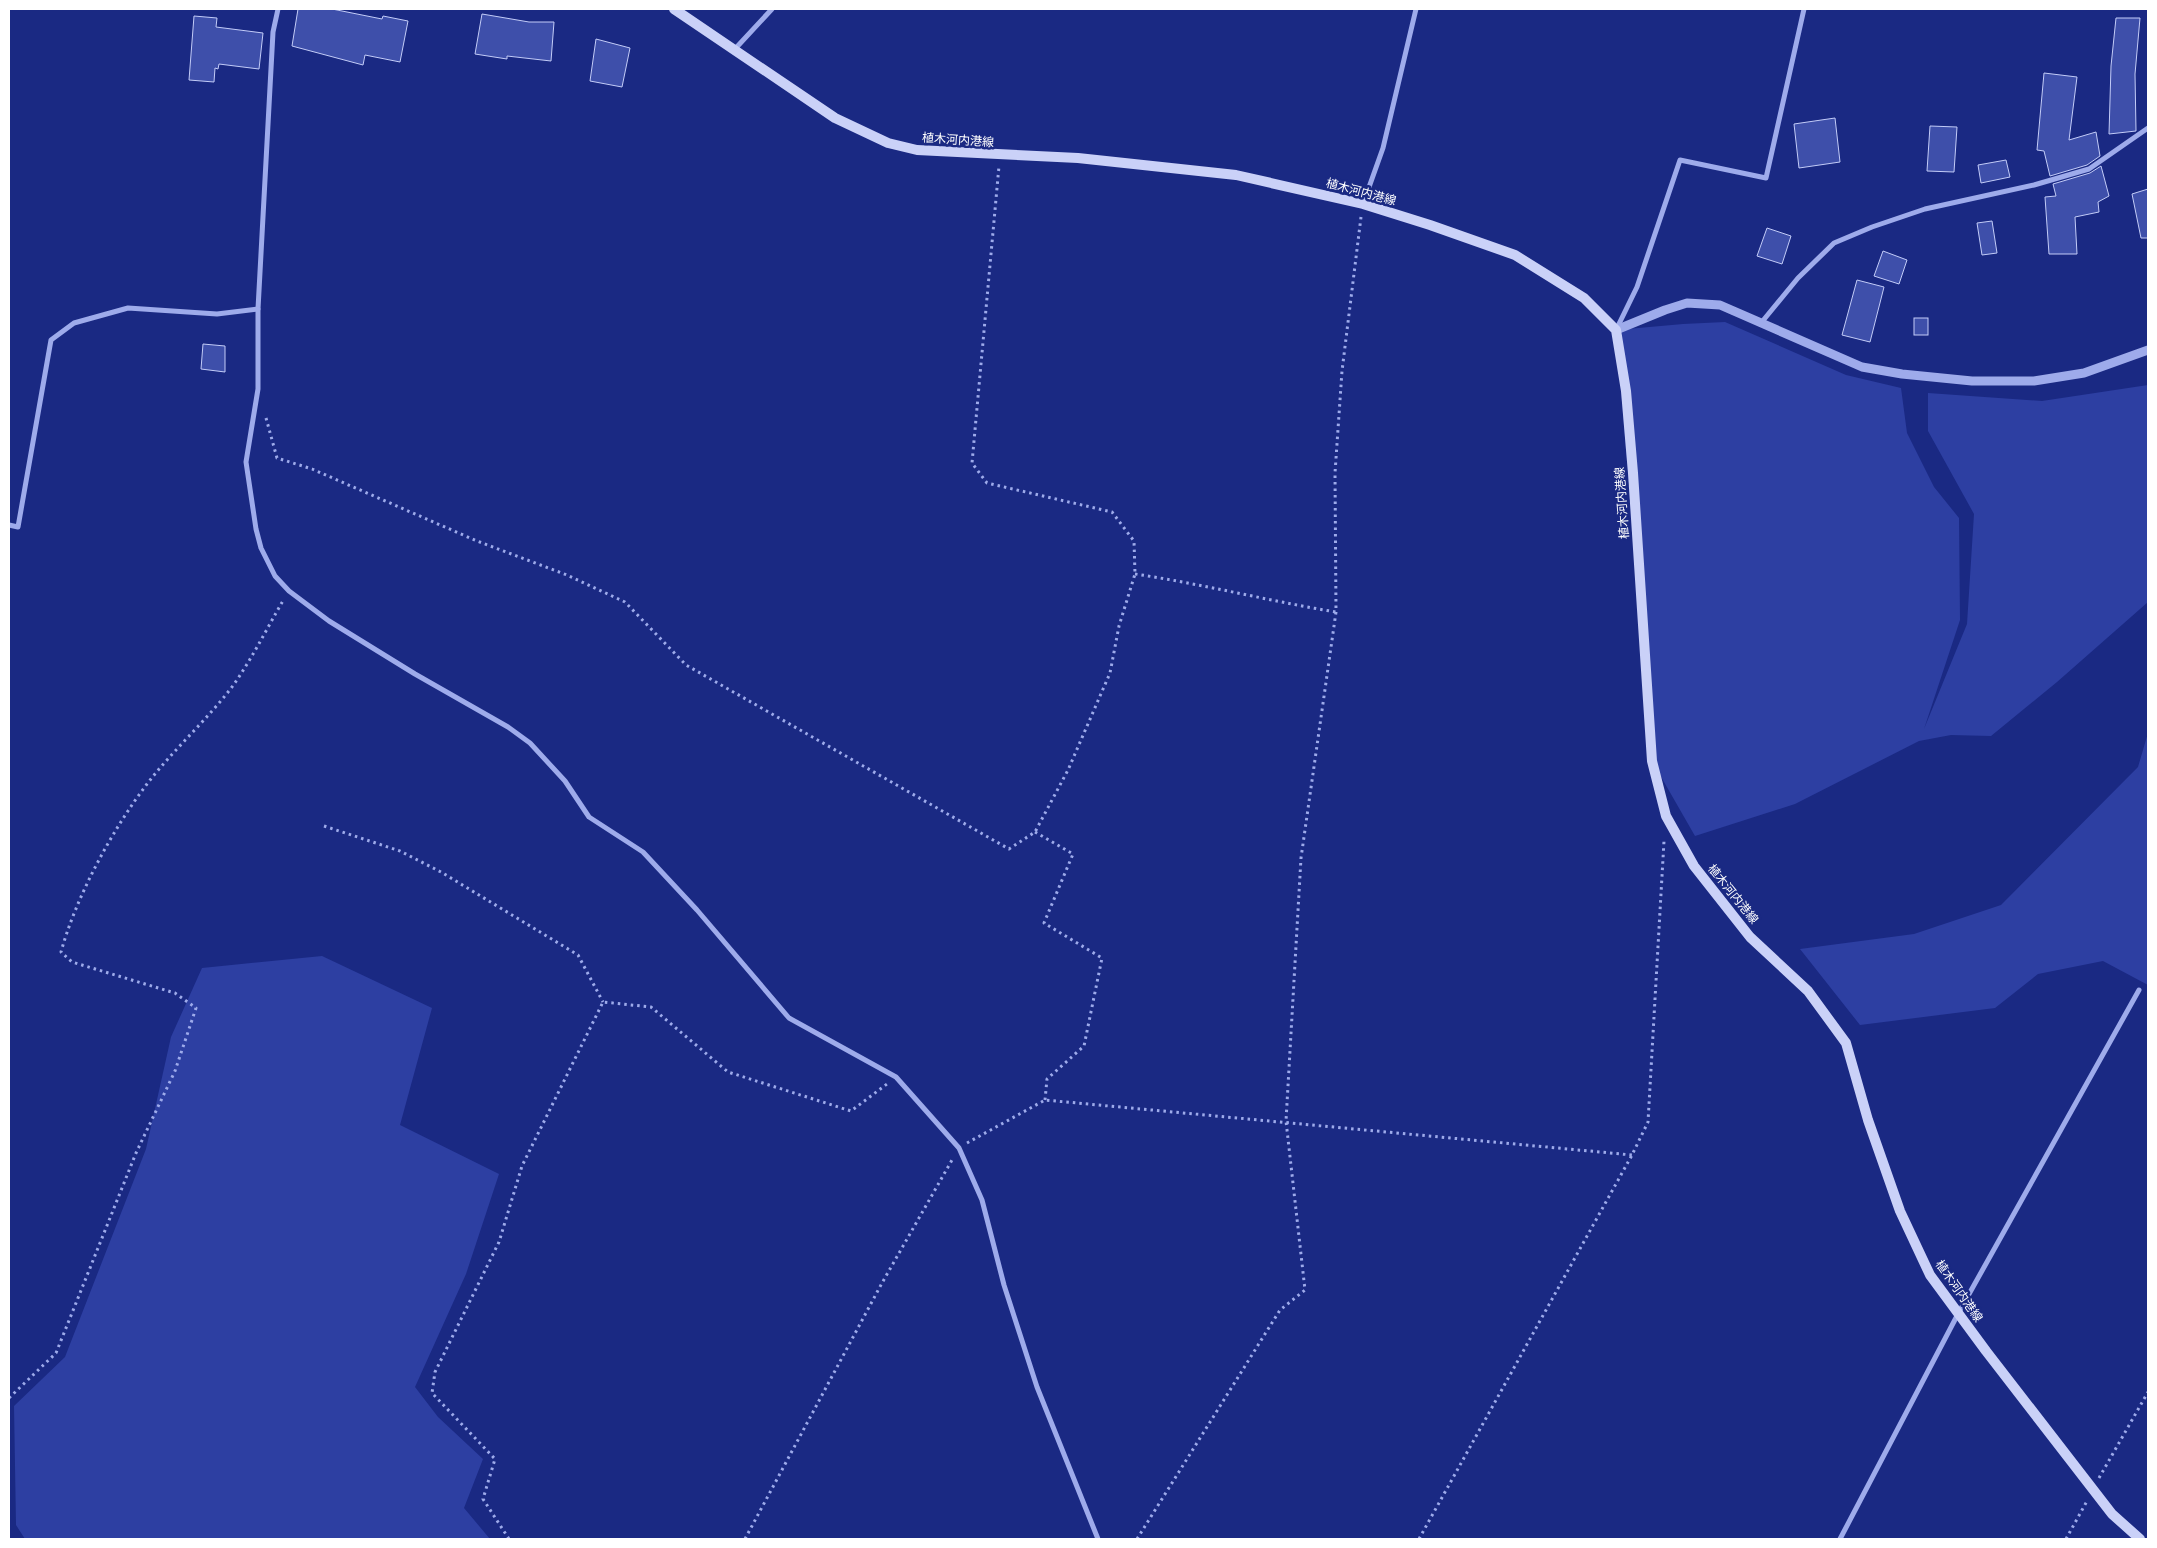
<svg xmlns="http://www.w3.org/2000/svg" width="2157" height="1548" viewBox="0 0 2157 1548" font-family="Arial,'Noto Sans JP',sans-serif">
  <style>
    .green { fill: #2d3fa2 }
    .building { fill: #3e4faa; stroke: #c3ccf8 }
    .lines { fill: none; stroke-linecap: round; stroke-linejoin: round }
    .path { stroke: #9eabeb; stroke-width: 3; stroke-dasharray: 2.5 4; stroke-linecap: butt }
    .minor { stroke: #9eabeb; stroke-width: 5 }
    .tertiary { stroke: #9eabeb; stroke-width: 9 }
    .secondary { stroke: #cad1f8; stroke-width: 10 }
    .labels { text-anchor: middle; stroke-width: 5; stroke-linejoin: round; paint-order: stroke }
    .street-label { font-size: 12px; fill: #fff; stroke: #1a2983 }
  </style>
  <rect width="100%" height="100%" fill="#1a2983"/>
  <g class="green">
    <path d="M1725,322L1846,375L1901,388L1907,433L1934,487L1959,518L1960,620L1924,729L1967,624L1974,514L1928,431V393L2042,401L2148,385V602L2057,682L1991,736L1951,735L1919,741L1795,804L1695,836L1652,761L1616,330L1683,324Z"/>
    <path d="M2148,733V985L2103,961L2038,974L1995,1008L1860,1025L1800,949L1914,934L2001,905L2138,767Z"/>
    <path d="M322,956L432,1008L400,1125L499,1174L466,1274L415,1387L438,1417L483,1459L464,1508L490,1539H25L16,1525L14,1406L65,1357L146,1149L171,1037L202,968Z"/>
  </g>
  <g class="building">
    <path d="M298,9H332L382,19L383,16L408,21L400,62L365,55L363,65L292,46Z"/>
    <path d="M482,14L529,22H554L551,61L507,56V59L475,54Z"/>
    <path d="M194,16L217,18L216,27L263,33L259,69L219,64L218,69L215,68L214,82L189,80Z"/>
    <path d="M2116,18H2140L2135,74L2136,131L2109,134L2111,66Z"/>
    <path d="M596,39L630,48L622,87L590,81Z"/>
    <path d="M2044,73L2077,77L2069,140L2096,132L2100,156L2087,165L2050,176L2044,151L2037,150Z"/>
    <path d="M1835,118L1840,162L1799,168L1794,124Z"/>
    <path d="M1930,126L1957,127L1954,172L1927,171Z"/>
    <path d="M2006,160L2010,177L1981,183L1978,165Z"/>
    <path d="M2101,166L2109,196L2098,202L2099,212L2075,217L2077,254H2049L2045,197L2056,196L2053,184L2090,173Z"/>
    <path d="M2148,189V238H2141L2132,194Z"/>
    <path d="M1992,221L1997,253L1982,255L1977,223Z"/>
    <path d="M1767,228L1791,236L1782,264L1757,256Z"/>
    <path d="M1883,251L1907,260L1899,284L1874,276Z"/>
    <path d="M1857,280L1884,287L1870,342L1842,335Z"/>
    <rect x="1914" y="318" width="14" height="17"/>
    <path d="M203,344L225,346V372L201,369Z"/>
  </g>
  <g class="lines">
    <g class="path">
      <path d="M266,418L277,458L312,469L477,541L567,575L625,602L686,665L1009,849L1035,832L1068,770L1110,673L1119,626L1135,574L1134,541L1112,512L987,483L972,463L999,166"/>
      <path d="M1135,574C1203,584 1269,601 1336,612"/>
      <path d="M324,826L400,851L441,872L578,955L603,1002"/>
      <path d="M1035,832L1073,854L1044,923L1102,958L1084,1046L1047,1079L1045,1100"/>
      <path d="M967,1143L1045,1100L1632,1155"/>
      <path d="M9,1398L56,1353L136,1153L175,1071L196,1008L175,993L72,962L61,952C76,897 112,830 147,784C173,750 206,721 232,687C252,659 267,628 284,599"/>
      <path d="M2099,1478L2148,1392"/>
      <path d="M509,1539L483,1499L495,1459L432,1393L435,1372L499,1242L522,1166L603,1002L651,1007L728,1072L851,1111L887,1084"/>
      <path d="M745,1539L882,1283L952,1160"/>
      <path d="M1137,1539L1280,1310L1305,1290L1286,1121L1301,858L1336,612L1335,473L1342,371L1361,217"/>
      <path d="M1419,1539L1632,1155L1648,1122L1664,841"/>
      <path d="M2066,1539L2087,1501"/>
    </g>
    <g class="minor">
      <path d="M278,9L273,32L258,309V389L246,462L256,529L261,548L275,576L289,591L329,621L415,674L508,727L530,743L565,781L589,817L643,852L697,910L789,1018L896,1077L959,1148L982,1200L1004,1285L1037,1387L1098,1539"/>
      <path d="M734,50L772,9"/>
      <path d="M1363,204L1383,148L1416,9"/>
      <path d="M1761,323L1798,278L1834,243L1872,227L1925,209L2034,185L2089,169L2148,128"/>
      <path d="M1616,330L1637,287L1680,160L1766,178L1804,9"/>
      <path d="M9,525L18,527L51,340L74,323L128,308L217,314L258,309"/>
      <path d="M1840,1539L1959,1312L2139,990"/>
    </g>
    <path class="tertiary" d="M1616,330L1665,310L1687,303L1720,305L1862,367L1902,374L1972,381H2034L2084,373L2148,350"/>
    <path class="secondary" d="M674,9L835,118L888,143L917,150L1078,158L1236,175L1363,204L1430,225L1515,255L1584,298L1616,330L1626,391L1633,473L1652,761L1666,816L1694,866L1750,937L1808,991L1846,1043L1868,1120L1900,1211L1930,1275L1986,1351L2112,1514L2140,1539"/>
  </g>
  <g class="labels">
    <g class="street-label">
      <text transform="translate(958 140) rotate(4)" y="4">植木河内港線</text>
      <text transform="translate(1361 192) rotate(15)" y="4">植木河内港線</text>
      <text transform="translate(1622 503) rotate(-94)" y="4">植木河内港線</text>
      <text transform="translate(1733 894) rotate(51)" y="4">植木河内港線</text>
      <text transform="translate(1959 1291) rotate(55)" y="4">植木河内港線</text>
    </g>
  </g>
  <rect width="2157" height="1548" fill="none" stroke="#ffffff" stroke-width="20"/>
</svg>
